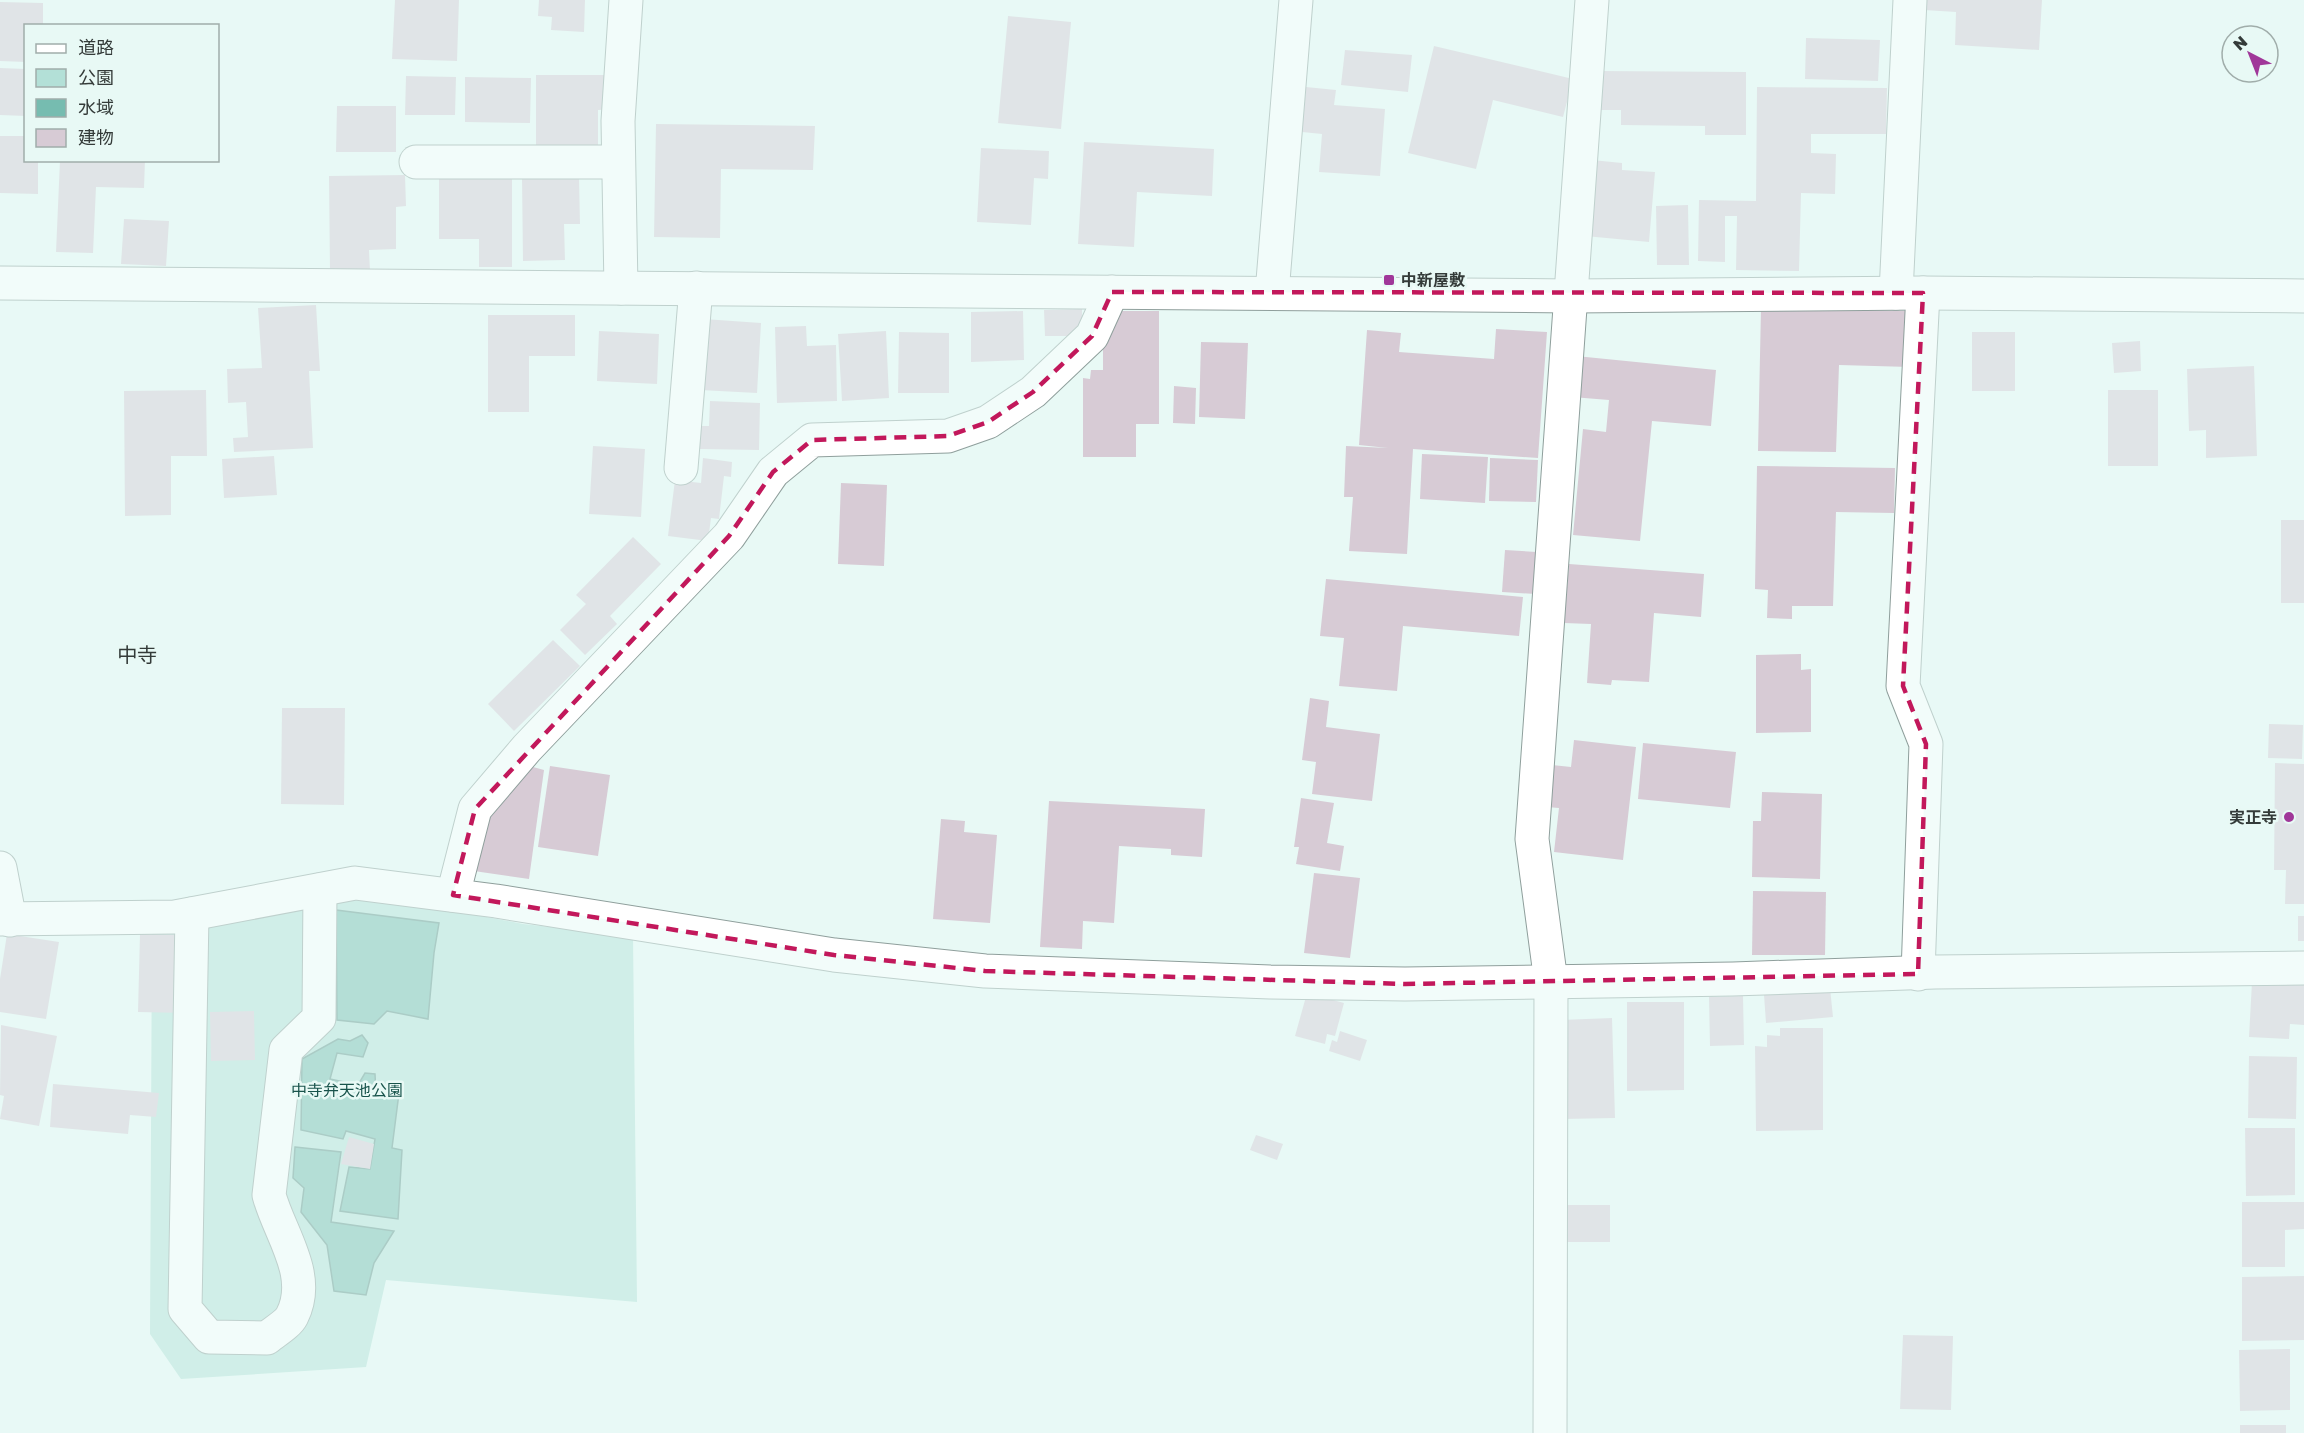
<svg xmlns="http://www.w3.org/2000/svg" width="2304" height="1433" viewBox="0 0 2304 1433" font-family="'Golos Text','Noto Sans JP',sans-serif">
  <style>
    .green { fill: #b3e0d7 }
    .water { fill: #76bcb0; stroke: #62958c; stroke-width: 1.5 }
    .building { fill: #d7cbd5 }
    .lines { fill: none; stroke-linecap: round; stroke-linejoin: round }
    .minor-casing { stroke: #8f9f9c; stroke-width: 35 }
    .minor { stroke: #fff; stroke-width: 33 }
    .marked { fill: none; stroke: #c2185b; stroke-width: 4.5; stroke-dasharray: 12 8; stroke-linejoin: round }
    .poi-dot { fill: #a03799; stroke: #e8f9f5; stroke-width: 2 }
    .labels { text-anchor: middle; stroke-width: 5; stroke-linejoin: round; paint-order: stroke }
    .poi-label { font-size: 16px; font-weight: bold; fill: #343b39; stroke: #e8f9f5; text-anchor: start }
    .park-label { font-size: 16px; fill: #18534b; stroke: #e8f9f5 }
    .quarter-label { font-size: 20px; fill: #343b39; stroke: #e8f9f5 }
  </style>
  <rect width="100%" height="100%" fill="#e8f9f5"/>
  <path class="green" d="M352,891L523,924L633,936L637,1302L386,1280L366,1367L181,1379L150,1334L152,929Z"/>
  <g class="water">
    <path d="M336,910L439,923L434,953L428,1019L387,1011L374,1024L337,1020Z"/>
    <path d="M362,1035L368,1043L363,1057L337,1053L330,1079L358,1085L365,1073L375,1074L376,1094L399,1093L392,1148L402,1150L398,1219L340,1211L349,1167L370,1169L375,1139L346,1131L343,1139L301,1130L302,1059L338,1039L350,1041Z"/>
    <path d="M295,1147L341,1152L331,1222L394,1231L374,1263L366,1295L334,1291L327,1245L301,1212L304,1188L293,1178Z"/>
  </g>
  <g class="building">
    <path d="M395,0H459L457,61L392,59Z"/>
    <path d="M539,0H585L584,32L551,30L552,17L538,16Z"/>
    <path d="M1925,0H2042L2039,50L1955,45L1956,12L1924,10Z"/>
    <path d="M0,2L43,3V26H26V62L0,61Z"/>
    <path d="M1008,16L1071,22L1061,129L998,123Z"/>
    <path d="M1806,38L1880,40L1878,81L1805,79Z"/>
    <path d="M1434,46L1573,79L1563,117L1493,100L1476,169L1408,153Z"/>
    <path d="M1345,50L1412,55L1408,92L1341,85Z"/>
    <path d="M0,68L26,69V116L0,115Z"/>
    <path d="M1600,71L1746,72V135H1705V126L1621,125V110H1600Z"/>
    <path d="M536,75H615L614,109L598,110V152H536Z"/>
    <path d="M406,76L456,77L455,115H405Z"/>
    <path d="M465,77L531,78L530,123L465,122Z"/>
    <path d="M1306,87L1336,90L1334,105L1385,109L1380,176L1319,172L1322,134L1302,132Z"/>
    <path d="M1757,87L1887,88L1886,134H1811V153L1836,154L1835,194L1801,193L1799,271L1736,270L1737,216H1725V262L1698,261L1699,200L1756,201Z"/>
    <path d="M337,106H396V152H336Z"/>
    <path d="M656,124L815,126L813,170L721,169L720,238L654,237Z"/>
    <path d="M0,136H26V160H38V194L0,193Z"/>
    <path d="M1084,142L1214,149L1212,196L1137,192L1134,247L1078,244Z"/>
    <path d="M981,148L1049,151L1048,179L1034,178L1031,225L977,222Z"/>
    <path d="M60,160H145L144,188L96,187L93,253L56,252Z"/>
    <path d="M1592,160L1622,163V170L1655,172L1649,242L1585,236Z"/>
    <path d="M512,173V267H479V239H439V174Z"/>
    <path d="M405,175L406,206L396,207V249L369,250L370,271H330L329,176Z"/>
    <path d="M579,177L580,224H564L565,260L523,261L522,178Z"/>
    <path d="M1688,205L1689,265H1657L1656,206Z"/>
    <path d="M124,219L169,221L166,266L121,264Z"/>
    <path d="M316,305L320,371H309L313,448L234,452L233,438L248,437L246,402L228,403L227,369L262,368L258,308Z"/>
    <path d="M1761,308L1912,311L1910,367L1839,365L1836,452L1758,451Z"/>
    <path d="M1082,309V336H1045L1044,310Z"/>
    <path d="M1023,311L1024,360L971,362V312Z"/>
    <path d="M1103,311H1159V424H1136V457H1083V378L1090,379L1091,370H1103Z"/>
    <path d="M488,315H575V356H529V412H488Z"/>
    <path d="M704,319L761,323L757,393L700,390Z"/>
    <path d="M806,326L807,346L836,345L837,401L777,403L775,327Z"/>
    <path d="M1496,329L1547,332L1538,458L1413,449L1407,554L1349,551L1353,497H1344L1346,446L1388,448L1359,445L1367,330L1401,333L1399,352L1494,359Z"/>
    <path d="M599,331L659,334L657,384L597,381Z"/>
    <path d="M886,331L889,398L842,401L838,334Z"/>
    <path d="M899,332L949,333V393H898Z"/>
    <rect x="1972" y="332" width="43" height="59"/>
    <path d="M2140,341L2141,371L2114,373L2112,343Z"/>
    <path d="M1201,342L1248,343L1245,419L1199,417Z"/>
    <path d="M1576,356L1716,370L1711,426L1652,421L1640,541L1573,535L1583,429L1606,432L1609,400L1572,397Z"/>
    <path d="M2254,366L2257,456L2206,458V430L2189,431L2187,369Z"/>
    <path d="M1174,386L1196,388L1195,424L1173,423Z"/>
    <path d="M206,390L207,456H171V515L125,516L124,391Z"/>
    <rect x="2108" y="390" width="50" height="76"/>
    <path d="M710,401L760,403L759,450L699,449V426H709Z"/>
    <path d="M593,446L645,449L641,517L589,514Z"/>
    <path d="M1422,454L1488,457L1485,503L1420,499Z"/>
    <path d="M274,456L277,495L224,498L222,459Z"/>
    <path d="M703,458L732,462L731,477L724,476L719,519L711,518L708,541L668,536L675,480L701,483Z"/>
    <path d="M1490,458L1538,460L1536,502L1489,501Z"/>
    <path d="M1757,466L1895,468L1894,513L1836,512L1833,606H1792V619L1767,618L1768,590L1755,589Z"/>
    <path d="M841,483L887,485L884,566L838,564Z"/>
    <rect x="2281" y="520" width="23" height="83"/>
    <path d="M633,537L661,564L610,616L617,624L585,655L560,630L586,604L576,595Z"/>
    <path d="M1505,550L1537,552L1535,594L1502,592Z"/>
    <path d="M1569,564L1704,574L1701,617L1654,613L1649,682L1612,680L1611,685L1587,683L1591,624L1564,623Z"/>
    <path d="M1326,579L1523,597L1519,636L1403,626L1397,691L1339,686L1344,638L1320,636Z"/>
    <path d="M553,640L580,666L514,731L488,704Z"/>
    <path d="M1801,654V670L1811,669V732L1756,733V655Z"/>
    <path d="M1310,698L1329,701L1326,727L1380,734L1372,801L1312,794L1316,762L1302,760Z"/>
    <path d="M282,708H345L344,805L281,804Z"/>
    <path d="M2269,724L2303,725L2302,759L2268,758Z"/>
    <path d="M1574,740L1636,747L1623,860L1554,852L1559,808L1547,807L1552,765L1571,767Z"/>
    <path d="M1643,743L1736,752L1730,808L1638,799Z"/>
    <path d="M2275,763L2304,764V904H2285L2286,870H2274Z"/>
    <path d="M522,764L544,770L529,879L474,871L489,806Z"/>
    <path d="M550,766L610,775L598,856L538,847Z"/>
    <path d="M1762,792L1822,794L1820,879L1752,877L1753,821H1761Z"/>
    <path d="M1301,798L1334,803L1327,843L1344,846L1340,871L1296,864L1299,847H1294Z"/>
    <path d="M1049,801L1205,809L1202,857L1171,855V849L1119,846L1114,923L1083,921L1082,949L1040,947Z"/>
    <path d="M941,819L965,821L964,832L997,835L990,923L933,919Z"/>
    <path d="M1314,873L1360,878L1350,958L1304,953Z"/>
    <path d="M1753,891L1826,892L1825,955H1752Z"/>
    <rect x="2298" y="916" width="6" height="25"/>
    <path d="M7,934L59,942L46,1019L0,1012V979Z"/>
    <path d="M140,934L187,935L185,1013L138,1012Z"/>
    <path d="M2252,982L2304,984V1025L2290,1024L2289,1039L2249,1037Z"/>
    <path d="M1830,988L1833,1017L1766,1023L1764,995Z"/>
    <path d="M1307,993L1344,1003L1335,1036L1327,1034L1325,1044L1295,1036Z"/>
    <path d="M1743,996L1744,1045L1710,1046L1709,997Z"/>
    <path d="M1627,1002H1684V1090L1627,1091Z"/>
    <path d="M254,1011L255,1060L211,1061L210,1012Z"/>
    <path d="M1612,1018L1615,1118L1563,1119L1560,1020Z"/>
    <path d="M1,1025L57,1036L39,1126L0,1119L4,1096L0,1095Z"/>
    <path d="M1780,1028H1823V1130L1756,1131L1755,1046L1767,1047V1035L1780,1036Z"/>
    <path d="M1340,1031L1367,1040L1360,1061L1329,1051L1332,1040L1337,1042Z"/>
    <path d="M2249,1056L2297,1057L2296,1119L2248,1118Z"/>
    <path d="M53,1084L159,1093L156,1117L130,1115L128,1134L50,1127Z"/>
    <path d="M2245,1128H2295V1195L2246,1196Z"/>
    <path d="M1256,1135L1283,1144L1277,1160L1250,1150Z"/>
    <path d="M349,1137L374,1144L370,1169L341,1164Z"/>
    <path d="M2242,1202H2304V1229L2285,1230V1267H2242Z"/>
    <path d="M1566,1205H1610V1242H1565Z"/>
    <path d="M2304,1276V1340L2242,1341V1277Z"/>
    <path d="M1903,1335L1953,1336L1951,1410L1900,1409Z"/>
    <path d="M2290,1349V1410L2240,1411L2239,1350Z"/>
    <rect x="2240" y="1425" width="46" height="8"/>
  </g>
  <g class="lines">
    <defs>
      <g id="minor">
        <path d="M416,162H618"/>
        <path d="M0,283L1572,296L1923,293L2304,296"/>
        <path d="M621,288L618,121L626,0"/>
        <path d="M1272,293L1296,0"/>
        <path d="M1896,293L1910,0"/>
        <path d="M681,468L696,288"/>
        <path d="M0,868L10,920"/>
        <path d="M453,895L475,809L527,748L729,536L773,472L812,440L948,436L988,422L1033,392L1092,336L1112,292"/>
        <path d="M192,914L185,1309L209,1337L267,1338C274,1332 288,1324 292,1316C313,1275 279,1233 269,1195L286,1050L319,1018L320,890"/>
        <path d="M0,919L175,917L355,883L496,901L834,955L985,971L1270,982L1405,984L1733,979L1935,972L2304,968"/>
        <path d="M1918,974L1926,744L1903,686L1923,293"/>
        <path d="M1550,1433L1551,982L1532,839L1592,0"/>
      </g>
    </defs>
    <use href="#minor" class="minor-casing"/>
    <use href="#minor" class="minor"/>
  </g>
  <path d="M0 0H2304V1433H0ZM1112,292L1923,293L1903,686L1926,744L1918,974L1405,984L985,971L834,955L453,895L475,809L729,536L773,472L812,440L948,436L988,422L1033,392L1092,336Z" fill="#e8f9f5" fill-opacity=".55" fill-rule="evenodd"/>
  <path class="marked" d="M1112,292L1923,293L1903,686L1926,744L1918,974L1405,984L985,971L834,955L453,895L475,809L729,536L773,472L812,440L948,436L988,422L1033,392L1092,336Z"/>
  <g class="poi-dot">
    <rect x="1383" y="274" width="12" height="12" rx="3"/>
    <circle cx="2289" cy="817" r="6"/>
  </g>
  <g class="labels">
    <g class="poi-label">
      <text x="1401" y="286">中新屋敷</text>
      <text x="2277" y="823" text-anchor="end">実正寺</text>
    </g>
    <g class="park-label">
      <text x="347" y="1096">中寺弁天池公園</text>
    </g>
    <g class="quarter-label">
      <text x="137" y="662">中寺</text>
    </g>
  </g>
  <rect x="24" y="24" width="195" height="138" fill="#e8f9f5" stroke="#a0adaa" stroke-width="1.5"/>
  <rect x="36" y="44" width="30" height="9" fill="#ffffff" stroke="#a0adaa" stroke-width="1.5"/>
  <text x="78" y="54" font-size="18" fill="#343b39">道路</text>
  <rect x="36" y="69" width="30" height="18" fill="#b3e0d7" stroke="#a0adaa" stroke-width="1.5"/>
  <text x="78" y="84" font-size="18" fill="#343b39">公園</text>
  <rect x="36" y="99" width="30" height="18" fill="#76bcb0" stroke="#a0adaa" stroke-width="1.5"/>
  <text x="78" y="114" font-size="18" fill="#343b39">水域</text>
  <rect x="36" y="129" width="30" height="18" fill="#d7cbd5" stroke="#a0adaa" stroke-width="1.5"/>
  <text x="78" y="144" font-size="18" fill="#343b39">建物</text>
  <g transform="translate(2250 54) rotate(318)"><circle r="28" fill="#e8f9f5" stroke="#a0adaa" stroke-width="1.5"/>
  <path d="M0-4.5L10 22L0 15L-10 22Z" fill="#a03799"/>
  <text y="-9" font-size="16" font-weight="bold" text-anchor="middle" fill="#343b39">N</text>
  </g>
</svg>
